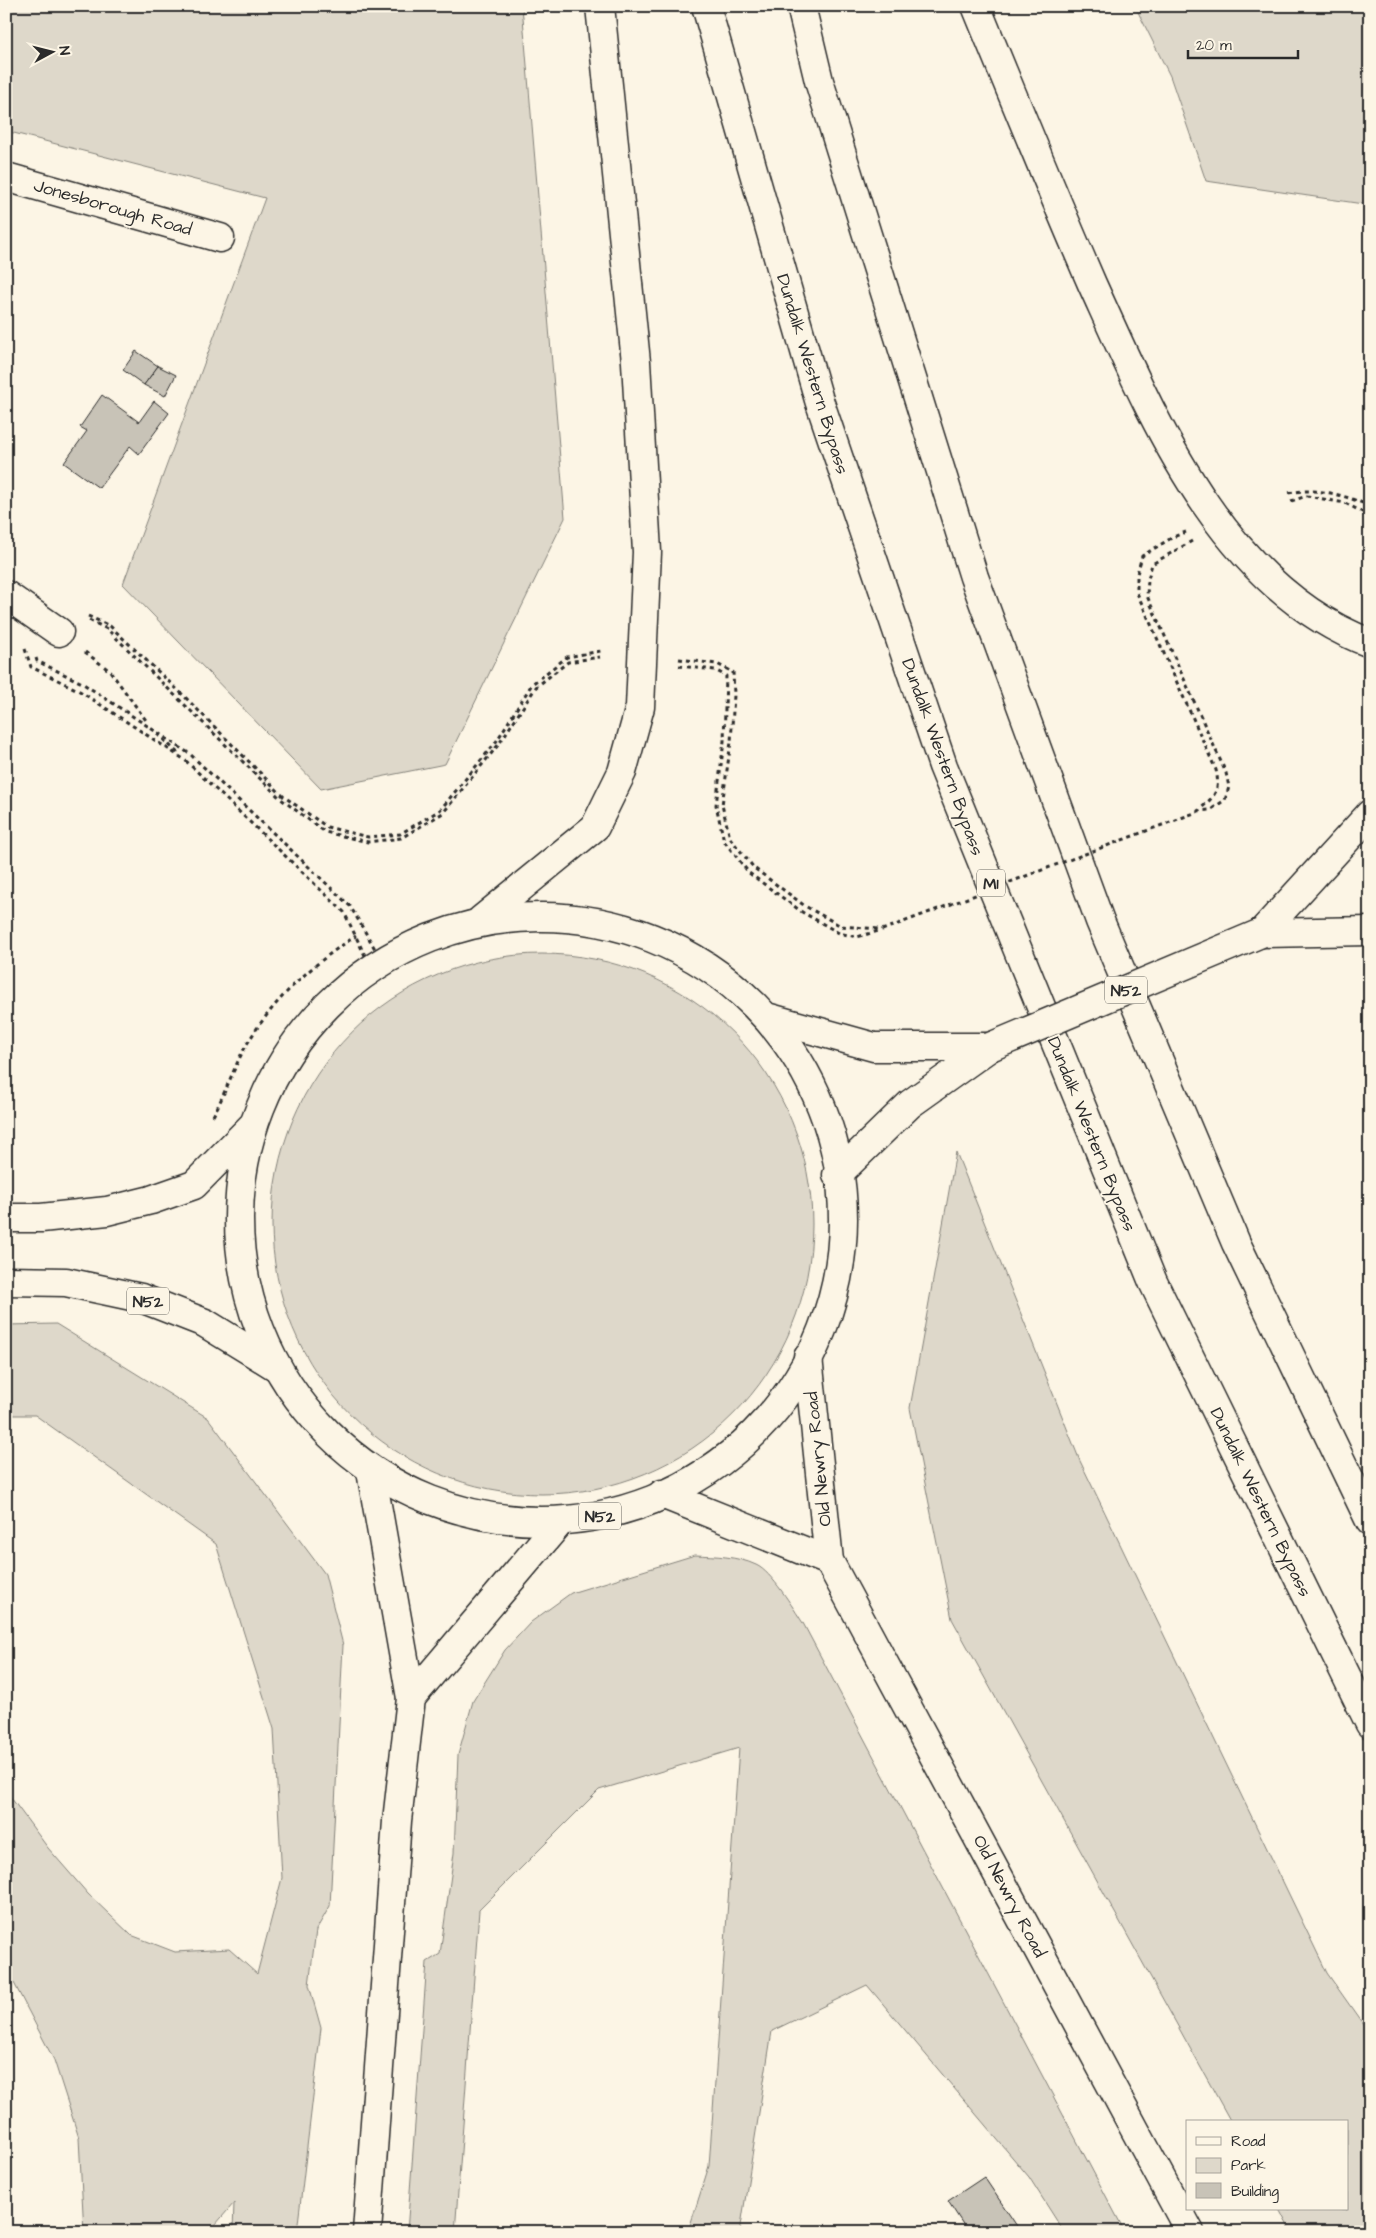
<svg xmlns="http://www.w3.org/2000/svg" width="1376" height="2238" viewBox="0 0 1376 2238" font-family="'Architects Daughter',sans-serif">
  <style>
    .green { fill: #ded8ca; stroke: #84827a }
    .building { fill: #c8c3b7; stroke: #2b2b2b }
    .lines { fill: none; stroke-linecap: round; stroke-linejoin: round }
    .street-casing { stroke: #2b2b2b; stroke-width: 31 }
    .secondary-casing { stroke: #2b2b2b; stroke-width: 31 }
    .primary-casing { stroke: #2b2b2b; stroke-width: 31 }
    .highway-casing { stroke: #2b2b2b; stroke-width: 31 }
    .path { stroke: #2b2b2b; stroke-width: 3; stroke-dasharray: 4 4; stroke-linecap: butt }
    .street { stroke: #fcf5e5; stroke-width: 28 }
    .secondary { stroke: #fcf5e5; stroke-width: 28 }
    .primary { stroke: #fcf5e5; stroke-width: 28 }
    .highway { stroke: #fcf5e5; stroke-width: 28 }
    .primary-bridge-casing { stroke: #2b2b2b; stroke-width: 31; stroke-linecap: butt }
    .path-bridge { stroke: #2b2b2b; stroke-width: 3; stroke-dasharray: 4 4; stroke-linecap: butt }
    .primary-bridge { stroke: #fcf5e5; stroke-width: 28 }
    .labels { text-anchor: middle; stroke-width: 4; stroke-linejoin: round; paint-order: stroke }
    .shield { fill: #fcf5e5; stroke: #6a6863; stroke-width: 1 }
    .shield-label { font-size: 16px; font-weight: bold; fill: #2b2b2b }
    .street-label { font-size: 18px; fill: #2b2b2b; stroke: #fcf5e5 }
  </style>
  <rect width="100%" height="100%" fill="#fcf5e5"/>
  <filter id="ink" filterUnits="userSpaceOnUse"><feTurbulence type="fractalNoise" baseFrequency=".02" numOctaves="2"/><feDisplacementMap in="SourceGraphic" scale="10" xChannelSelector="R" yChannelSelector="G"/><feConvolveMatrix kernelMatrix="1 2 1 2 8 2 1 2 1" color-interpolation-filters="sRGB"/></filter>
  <g filter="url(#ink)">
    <g class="green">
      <path d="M6,6H522L565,518L445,764L321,789L123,584L265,198L6,131Z"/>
      <path d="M1135,6H1370V205L1206,181L1170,76Z"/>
      <circle cx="542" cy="1224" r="270"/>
      <path d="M956,1152L1080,1461L1327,1973L1370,2034V2232H1291L1279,2209H1347V2122H1231L952,1619L910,1408Z"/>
      <path d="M56,1324L208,1418L325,1574L343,1645L330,1906L316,1930L309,1985L321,2028L297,2232H233L234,2203L209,2232H84L79,2138L54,2060L14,1983L6,1974V1791L48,1848L88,1894L131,1935L175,1952L229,1949L257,1974L282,1878L274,1729L216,1544L35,1415H6V1325Z"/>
      <path d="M695,1555C715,1556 737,1556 756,1565C772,1572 793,1608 803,1623L1125,2232H1064L1029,2177L867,1985L772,2031L740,2232H688L709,2166L739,1748L599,1790L479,1910L455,2232H407L427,1962L440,1954L454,1853L458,1755L473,1701L505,1650L531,1622L571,1593Z"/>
    </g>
    <g class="building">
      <path d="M136,351L158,366L144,385L123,370Z"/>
      <path d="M158,366L176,375L165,396L144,385Z"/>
      <path d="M102,395L139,422L154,401L169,413L139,454L130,446L99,488L64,463L87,431L80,427Z"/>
      <path d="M984,2177L1021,2232H968L948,2201Z"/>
    </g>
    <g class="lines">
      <defs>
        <g id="street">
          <path d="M6,177L220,238"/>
          <path d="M6,595L59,632"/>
        </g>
        <g id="secondary">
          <path d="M808,1357L829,1561L1190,2232"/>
          <path d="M662,1494L829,1561"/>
          <path d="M411,1698L559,1523"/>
          <path d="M367,2232L397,1821L411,1698L371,1471"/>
        </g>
        <g id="primary">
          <circle cx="541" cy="1219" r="302"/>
          <path d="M1261,933L1370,814"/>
          <path d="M1261,933L1370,931"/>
          <path d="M770,1018L874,1047H990"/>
          <path d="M837,1175L910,1104L990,1047"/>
          <path d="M6,1218H41L107,1211L151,1200L194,1185L251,1127"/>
          <path d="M6,1281L66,1282L141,1298L205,1323L275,1366"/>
        </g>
        <g id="highway">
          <path d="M706,6L819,400L943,766L1153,1282L1370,1724"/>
          <path d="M801,6L819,81L974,577L1100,921L1236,1243L1370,1521"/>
          <path d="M976,6C1014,99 1052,192 1092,284C1153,418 1221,587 1370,643"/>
          <path d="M481,920L595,827L622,772L640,707L647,552L636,362L600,6"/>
        </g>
      </defs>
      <use href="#street" class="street-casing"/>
      <use href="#secondary" class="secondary-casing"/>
      <use href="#primary" class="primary-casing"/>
      <use href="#highway" class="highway-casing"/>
      <g class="path">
        <path d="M1289,493C1317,487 1344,495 1370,506"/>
        <path d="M1291,501L1307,496L1345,503L1370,516"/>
        <path d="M1186,532L1173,537L1142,556L1137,574V593L1216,770C1221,793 1213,797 1197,812"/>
        <path d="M1192,541L1152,564L1148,579L1147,596L1226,773L1229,787L1225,800L1210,810L1197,811"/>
        <path d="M88,616L110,626L181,693L283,796L327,827L368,837L400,834L440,810L496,742L532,684L567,657L601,651"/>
        <path d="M89,620L107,629L281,799L325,832L368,842L401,838L443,813L499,744L536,687L568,662L600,657"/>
        <path d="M25,649L31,667L78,690L185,760L344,912L371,968"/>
        <path d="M85,652L110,671L148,723"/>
        <path d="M36,658L37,661L82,683L190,754L350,906L381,959"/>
        <path d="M679,659L717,664L733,672L734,695L731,742L722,805L730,838L754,868L805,906L841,926L879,929"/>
        <path d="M679,666L715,670L726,676L724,741L716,805L724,841L749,873L802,912L839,933L857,937L882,930"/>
        <path d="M157,734L178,753"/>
        <path d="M213,1116C223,1097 231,1076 240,1057C265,1007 310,965 356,936"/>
      </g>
      <use href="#street" class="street"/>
      <use href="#secondary" class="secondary"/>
      <use href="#primary" class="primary"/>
      <use href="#highway" class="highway"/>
      <defs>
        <path id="primary-bridge" d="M990,1047L1261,933"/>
      </defs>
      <use href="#primary-bridge" class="primary-bridge-casing"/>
      <path class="path-bridge" d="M882,930L1197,812"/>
      <use href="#primary-bridge" class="primary-bridge"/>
    </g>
  </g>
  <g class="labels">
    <g class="shield">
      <rect x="977" y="869.5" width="28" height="27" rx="4"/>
      <rect x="1105" y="976.5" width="42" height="27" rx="4"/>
      <rect x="127" y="1287.5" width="42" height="27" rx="4"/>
      <rect x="579" y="1502.5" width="42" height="27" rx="4"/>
    </g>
    <g class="shield-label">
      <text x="991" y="889">M1</text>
      <text x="1126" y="996">N52</text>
      <text x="148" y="1307">N52</text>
      <text x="600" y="1522">N52</text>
    </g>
    <g class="street-label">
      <text transform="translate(113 207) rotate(16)" y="6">Jonesborough Road</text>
      <text transform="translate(813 374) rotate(73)" y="6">Dundalk Western Bypass</text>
      <text transform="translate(943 757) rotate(70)" y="6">Dundalk Western Bypass</text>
      <text transform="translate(1092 1134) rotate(68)" y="6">Dundalk Western Bypass</text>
      <text transform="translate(818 1459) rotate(-96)" y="6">Old Newry Road</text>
      <text transform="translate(1261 1502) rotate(64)" y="6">Dundalk Western Bypass</text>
      <text transform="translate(1010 1896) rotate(62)" y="6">Old Newry Road</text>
    </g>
  </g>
  <rect width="1376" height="2238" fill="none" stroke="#fcf5e5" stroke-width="25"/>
  <rect x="12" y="12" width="1351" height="2213" fill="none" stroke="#2b2b2b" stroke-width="2" filter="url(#ink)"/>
  <rect x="1186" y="2120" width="162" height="90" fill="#fcf5e5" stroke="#a8a49b"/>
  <rect x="1196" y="2137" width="25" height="8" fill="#fcf5e5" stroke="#a8a49b"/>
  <text x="1231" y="2146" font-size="15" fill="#2b2b2b">Road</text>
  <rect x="1196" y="2158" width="25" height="15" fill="#ded8ca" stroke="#a8a49b"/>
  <text x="1231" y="2170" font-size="15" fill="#2b2b2b">Park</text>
  <rect x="1196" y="2183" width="25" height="15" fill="#c8c3b7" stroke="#a8a49b"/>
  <text x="1231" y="2196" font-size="15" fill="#2b2b2b">Building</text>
  <g transform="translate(52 52) rotate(83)" stroke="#fcf5e5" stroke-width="4" paint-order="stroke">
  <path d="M0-4L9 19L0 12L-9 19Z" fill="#2b2b2b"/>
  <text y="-8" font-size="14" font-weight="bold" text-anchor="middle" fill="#2b2b2b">N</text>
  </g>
  <path d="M1188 50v8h110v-8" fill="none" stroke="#2b2b2b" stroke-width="2.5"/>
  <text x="1196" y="50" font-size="15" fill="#2b2b2b" stroke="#fcf5e5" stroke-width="4" paint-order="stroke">20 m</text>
</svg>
